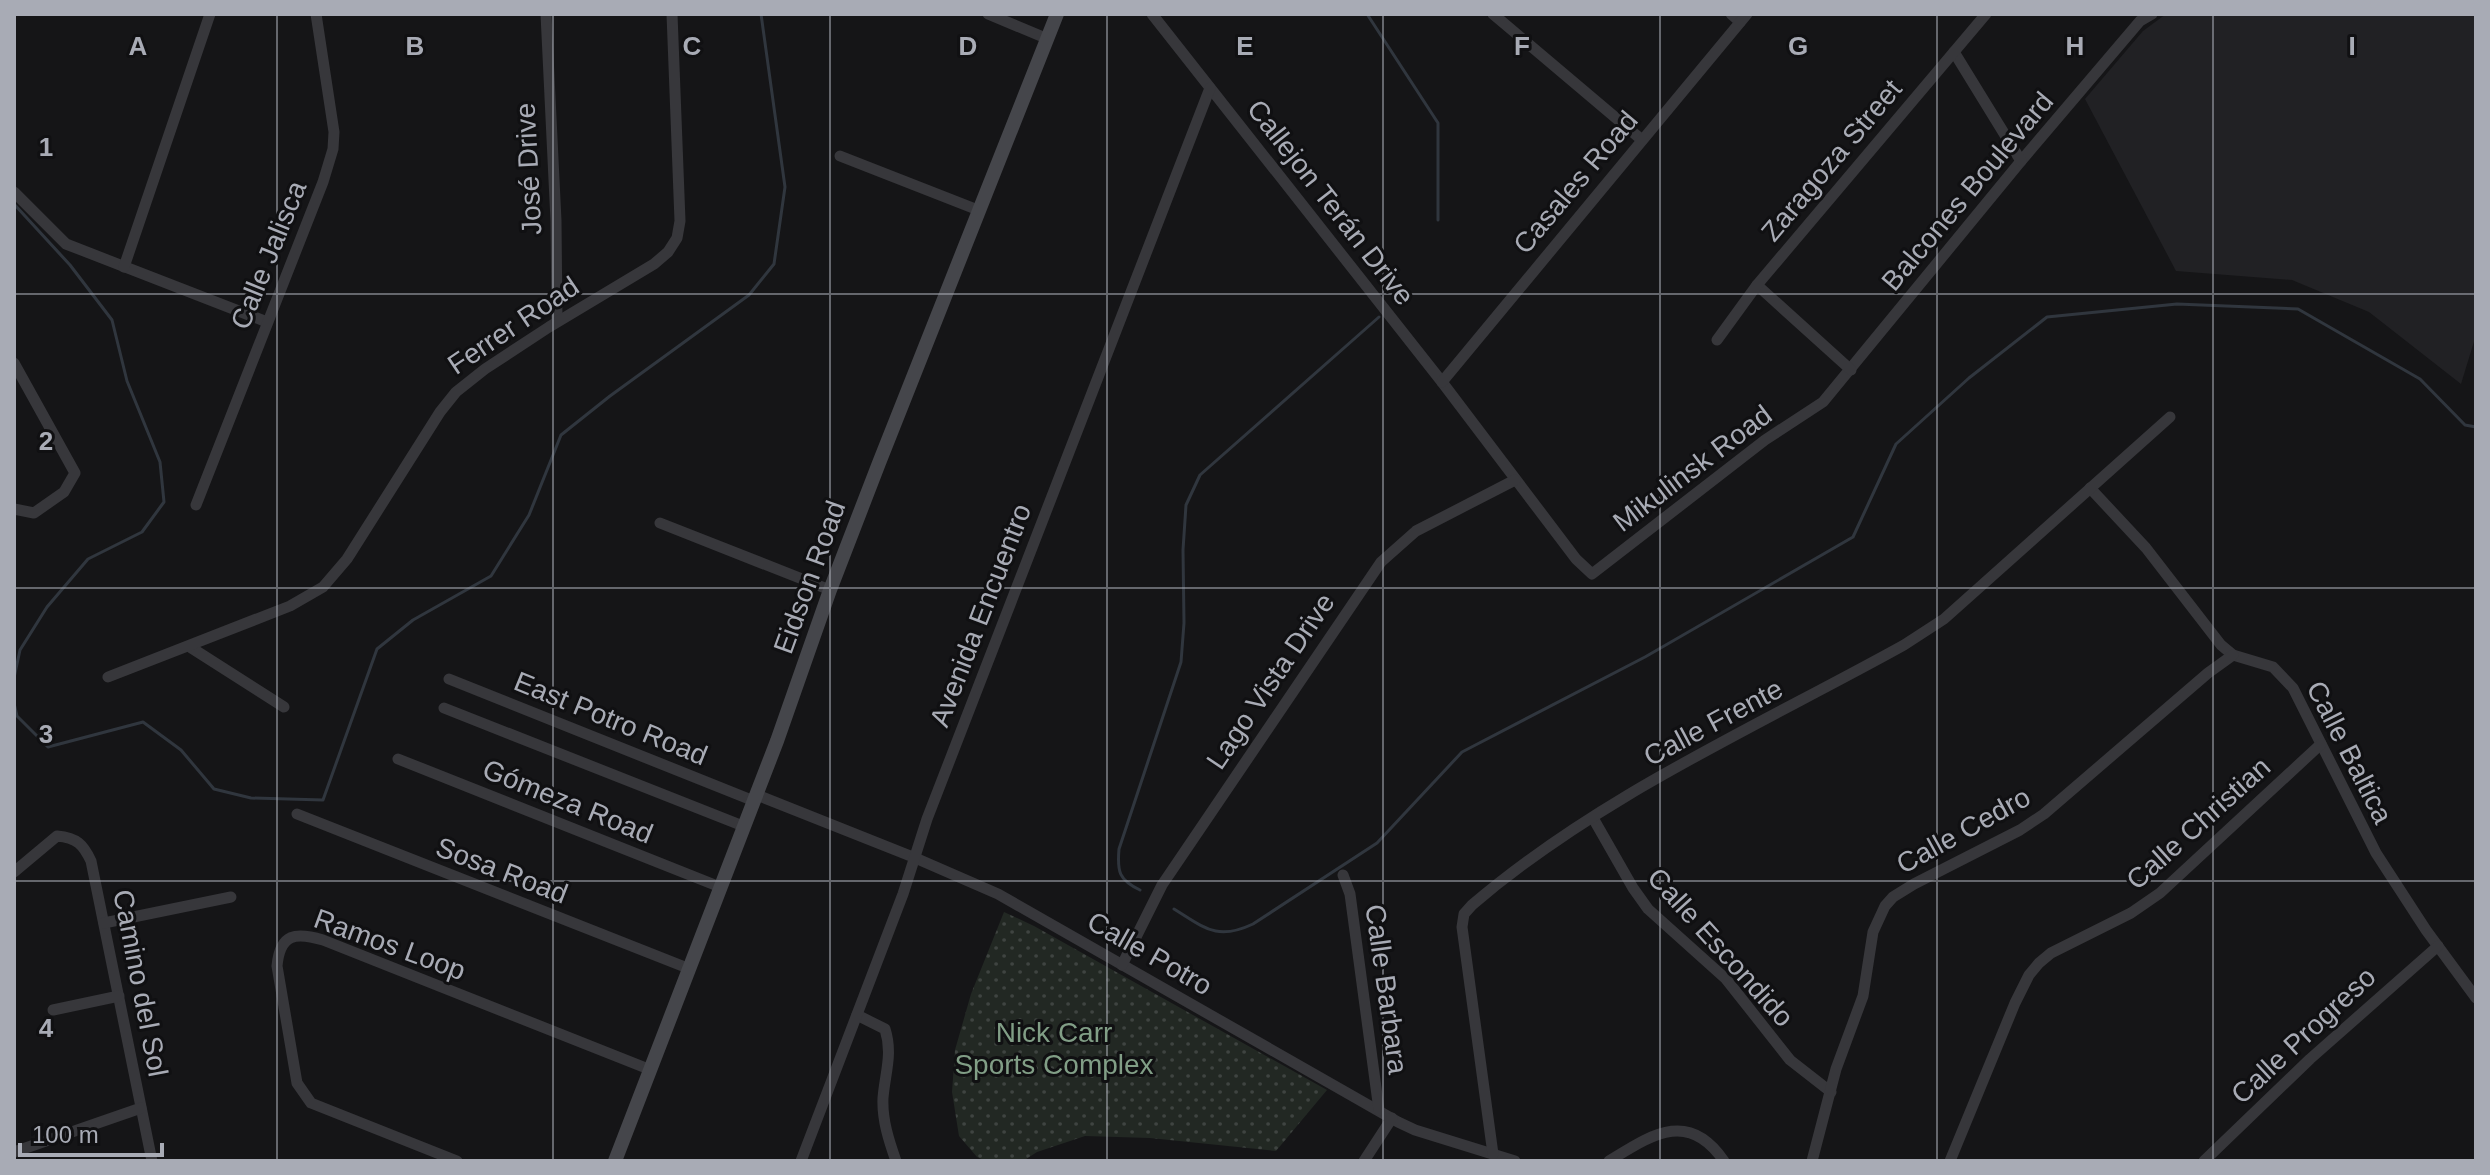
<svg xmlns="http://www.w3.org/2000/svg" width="2490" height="1175" viewBox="0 0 2490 1175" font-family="Helvetica,sans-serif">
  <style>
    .built { fill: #212124 }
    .park { fill: url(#park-dots) }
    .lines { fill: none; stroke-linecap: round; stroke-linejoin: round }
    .stream { stroke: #30363e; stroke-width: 3 }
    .street { stroke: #37373b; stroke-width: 11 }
    .secondary { stroke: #45464b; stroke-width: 14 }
    .grid { fill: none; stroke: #a8abb5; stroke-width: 2; stroke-opacity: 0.55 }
    .labels { text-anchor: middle; stroke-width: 6; stroke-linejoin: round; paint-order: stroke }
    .street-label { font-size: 28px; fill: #a8abb5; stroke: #101012 }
    .park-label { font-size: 28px; fill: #819e86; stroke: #101012 }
    .grid-label { font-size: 26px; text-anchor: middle; font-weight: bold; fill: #a8abb5; stroke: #101012; stroke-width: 6; stroke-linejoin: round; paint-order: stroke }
  </style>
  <defs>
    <pattern id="park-dots" width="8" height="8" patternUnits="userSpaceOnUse" patternTransform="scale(2)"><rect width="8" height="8" fill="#222823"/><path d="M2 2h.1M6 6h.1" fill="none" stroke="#3f4441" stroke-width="1.8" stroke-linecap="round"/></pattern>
  </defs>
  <rect width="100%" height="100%" fill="#151517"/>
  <path class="built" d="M2166,14H2476V335L2461,384L2369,312L2292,280L2176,271L2085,99L2143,31Z"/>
  <path class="park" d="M1004,912L1034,926L1327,1090L1276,1151L1150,1138L1085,1136L1037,1152L1023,1161H986L977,1157L959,1136L952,1092L955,1050L971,994Z"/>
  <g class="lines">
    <g class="stream">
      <path d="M1367,14L1438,123V220"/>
      <path d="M14,204L70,265L112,320L127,381L160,462L164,502L142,532L88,559L47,607L20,650L14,678"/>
      <path d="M14,703L17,716L48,747L143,722L181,750L214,789L251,798L323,800L377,649L413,620L491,576L529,515L561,435L610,396L749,295L774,264L785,187L761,14"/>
      <path d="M1140,890C1119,880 1117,872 1119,849L1181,662L1184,623L1183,550L1186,505L1200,475L1379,317"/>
      <path d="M1174,909C1205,928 1217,941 1253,924L1377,843L1462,752L1645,657L1853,537L1896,444L1969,378L2047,317L2177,304L2298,309L2420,379L2465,425L2476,427"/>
    </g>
    <g class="street">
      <path d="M546,14L556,221L557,321"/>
      <path d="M988,14L1048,39"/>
      <path d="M1152,14L1442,382L1576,559L1592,574L1765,440L1823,402L2021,161L2140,21L2152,14"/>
      <path d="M1493,14L1642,140"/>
      <path d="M1731,14L1740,22"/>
      <path d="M1954,52L2021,161"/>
      <path d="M840,156L978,210"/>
      <path d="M14,192L66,244L267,322"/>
      <path d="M124,267L210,14"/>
      <path d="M1757,285L1851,370"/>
      <path d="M1717,340L1757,285L1986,14"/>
      <path d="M14,363L75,473L64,492L34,513L14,509"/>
      <path d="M1442,382L1747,14"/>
      <path d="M2090,488L2146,548L2221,645L2233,655L2273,667L2293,688L2376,853L2426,930L2476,998"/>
      <path d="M196,505L323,182L333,149L334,132L316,14"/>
      <path d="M660,523L830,590"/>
      <path d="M190,647L284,707"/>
      <path d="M108,677L290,606L323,587L347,559L440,412L456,392L485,369L549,327L654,264L668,252L677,238L680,221L672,14"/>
      <path d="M449,679L754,801"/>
      <path d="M444,708L743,826"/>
      <path d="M398,759L720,887"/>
      <path d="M757,795L913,857L998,894L1398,1122L1415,1130L1515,1161"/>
      <path d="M297,814L690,969"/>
      <path d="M1593,818L1633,888L1648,909L1726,979L1790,1060L1831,1092"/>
      <path d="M14,872L57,836C77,838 83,844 91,861L152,1161"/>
      <path d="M1343,875L1350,894L1379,1110"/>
      <path d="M104,923L231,897"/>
      <path d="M1122,965L1162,885L1381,562L1416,531L1515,480"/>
      <path d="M53,1010L119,996"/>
      <path d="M857,1015L885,1029C893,1054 885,1073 883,1098C882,1120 889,1141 896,1161"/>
      <path d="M14,1152L141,1108"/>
      <path d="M1493,1154L1462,927L1464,914L1472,905C1599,796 1758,726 1904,645L1944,619L2170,417"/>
      <path d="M457,1161L311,1103L297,1083L277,966C280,933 296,932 323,940L651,1070"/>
      <path d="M801,1161L903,894L927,819L1210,88"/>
      <path d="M1364,1161L1392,1118"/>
      <path d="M1609,1161C1650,1136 1688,1108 1724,1161"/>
      <path d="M1812,1161L1836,1069L1863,996L1873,932L1885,906L1893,897L1914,884L2020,830L2044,814L2208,673L2233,655"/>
      <path d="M1950,1161L2015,1003L2029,975L2039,963L2051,953L2131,913L2160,893L2321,744"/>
      <path d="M2204,1161L2310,1059L2438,946"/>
    </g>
    <path class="secondary" d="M615,1161L777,741L830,590L879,463L1057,14"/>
  </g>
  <path class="grid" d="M277,14V1161M553,14V1161M830,14V1161M1107,14V1161M1383,14V1161M1660,14V1161M1937,14V1161M2213,14V1161M14,294H2476M14,588H2476M14,881H2476"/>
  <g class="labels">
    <g class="street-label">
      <text transform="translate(1831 160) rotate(-50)" y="10">Zaragoza Street</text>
      <text transform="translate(528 169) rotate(-93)" y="10">José Drive</text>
      <text transform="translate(1575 182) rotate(-50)" y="10">Casales Road</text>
      <text transform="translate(1967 191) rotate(-50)" y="10">Balcones Boulevard</text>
      <text transform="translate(1331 202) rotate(52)" y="10">Callejon Terán Drive</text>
      <text transform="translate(268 255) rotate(-68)" y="10">Calle Jalisca</text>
      <text transform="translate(513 325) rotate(-34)" y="10">Ferrer Road</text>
      <text transform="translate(1692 468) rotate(-37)" y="10">Mikulinsk Road</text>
      <text transform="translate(809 577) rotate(-70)" y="10">Eidson Road</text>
      <text transform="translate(980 615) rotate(-69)" y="10">Avenida Encuentro</text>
      <text transform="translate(1270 681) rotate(-56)" y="10">Lago Vista Drive</text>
      <text transform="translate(611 718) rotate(22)" y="10">East Potro Road</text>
      <text transform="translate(1713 722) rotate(-28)" y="10">Calle Frente</text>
      <text transform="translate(2350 752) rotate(63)" y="10">Calle Baltica</text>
      <text transform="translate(568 801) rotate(22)" y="10">Gómeza Road</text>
      <text transform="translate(2198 823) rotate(-42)" y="10">Calle Christian</text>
      <text transform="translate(1963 830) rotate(-29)" y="10">Calle Cedro</text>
      <text transform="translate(502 870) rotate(21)" y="10">Sosa Road</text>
      <text transform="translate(390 944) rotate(20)" y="10">Ramos Loop</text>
      <text transform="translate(1721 947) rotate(48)" y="10">Calle Escondido</text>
      <text transform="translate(1150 953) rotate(30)" y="10">Calle Potro</text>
      <text transform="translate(141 983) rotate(79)" y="10">Camino del Sol</text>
      <text transform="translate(1387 989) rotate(82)" y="10">Calle Barbara</text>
      <text transform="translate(2303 1035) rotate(-43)" y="10">Calle Progreso</text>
    </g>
    <g class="park-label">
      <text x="1054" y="1042">Nick Carr<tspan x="1054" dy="32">Sports Complex</tspan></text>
    </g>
  </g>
  <g class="grid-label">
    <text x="138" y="55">A</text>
    <text x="415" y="55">B</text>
    <text x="692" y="55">C</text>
    <text x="968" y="55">D</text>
    <text x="1245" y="55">E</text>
    <text x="1522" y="55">F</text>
    <text x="1798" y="55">G</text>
    <text x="2075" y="55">H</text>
    <text x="2352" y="55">I</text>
    <text x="46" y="156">1</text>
    <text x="46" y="450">2</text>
    <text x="46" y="743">3</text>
    <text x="46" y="1037">4</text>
  </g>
  <rect width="2490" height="1175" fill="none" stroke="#a8abb5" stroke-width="32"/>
  <path d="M20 1143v12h142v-12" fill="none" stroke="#a8abb5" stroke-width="4"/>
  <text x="32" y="1143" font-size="24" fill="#a8abb5" stroke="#101012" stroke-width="6" paint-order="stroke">100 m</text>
</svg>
